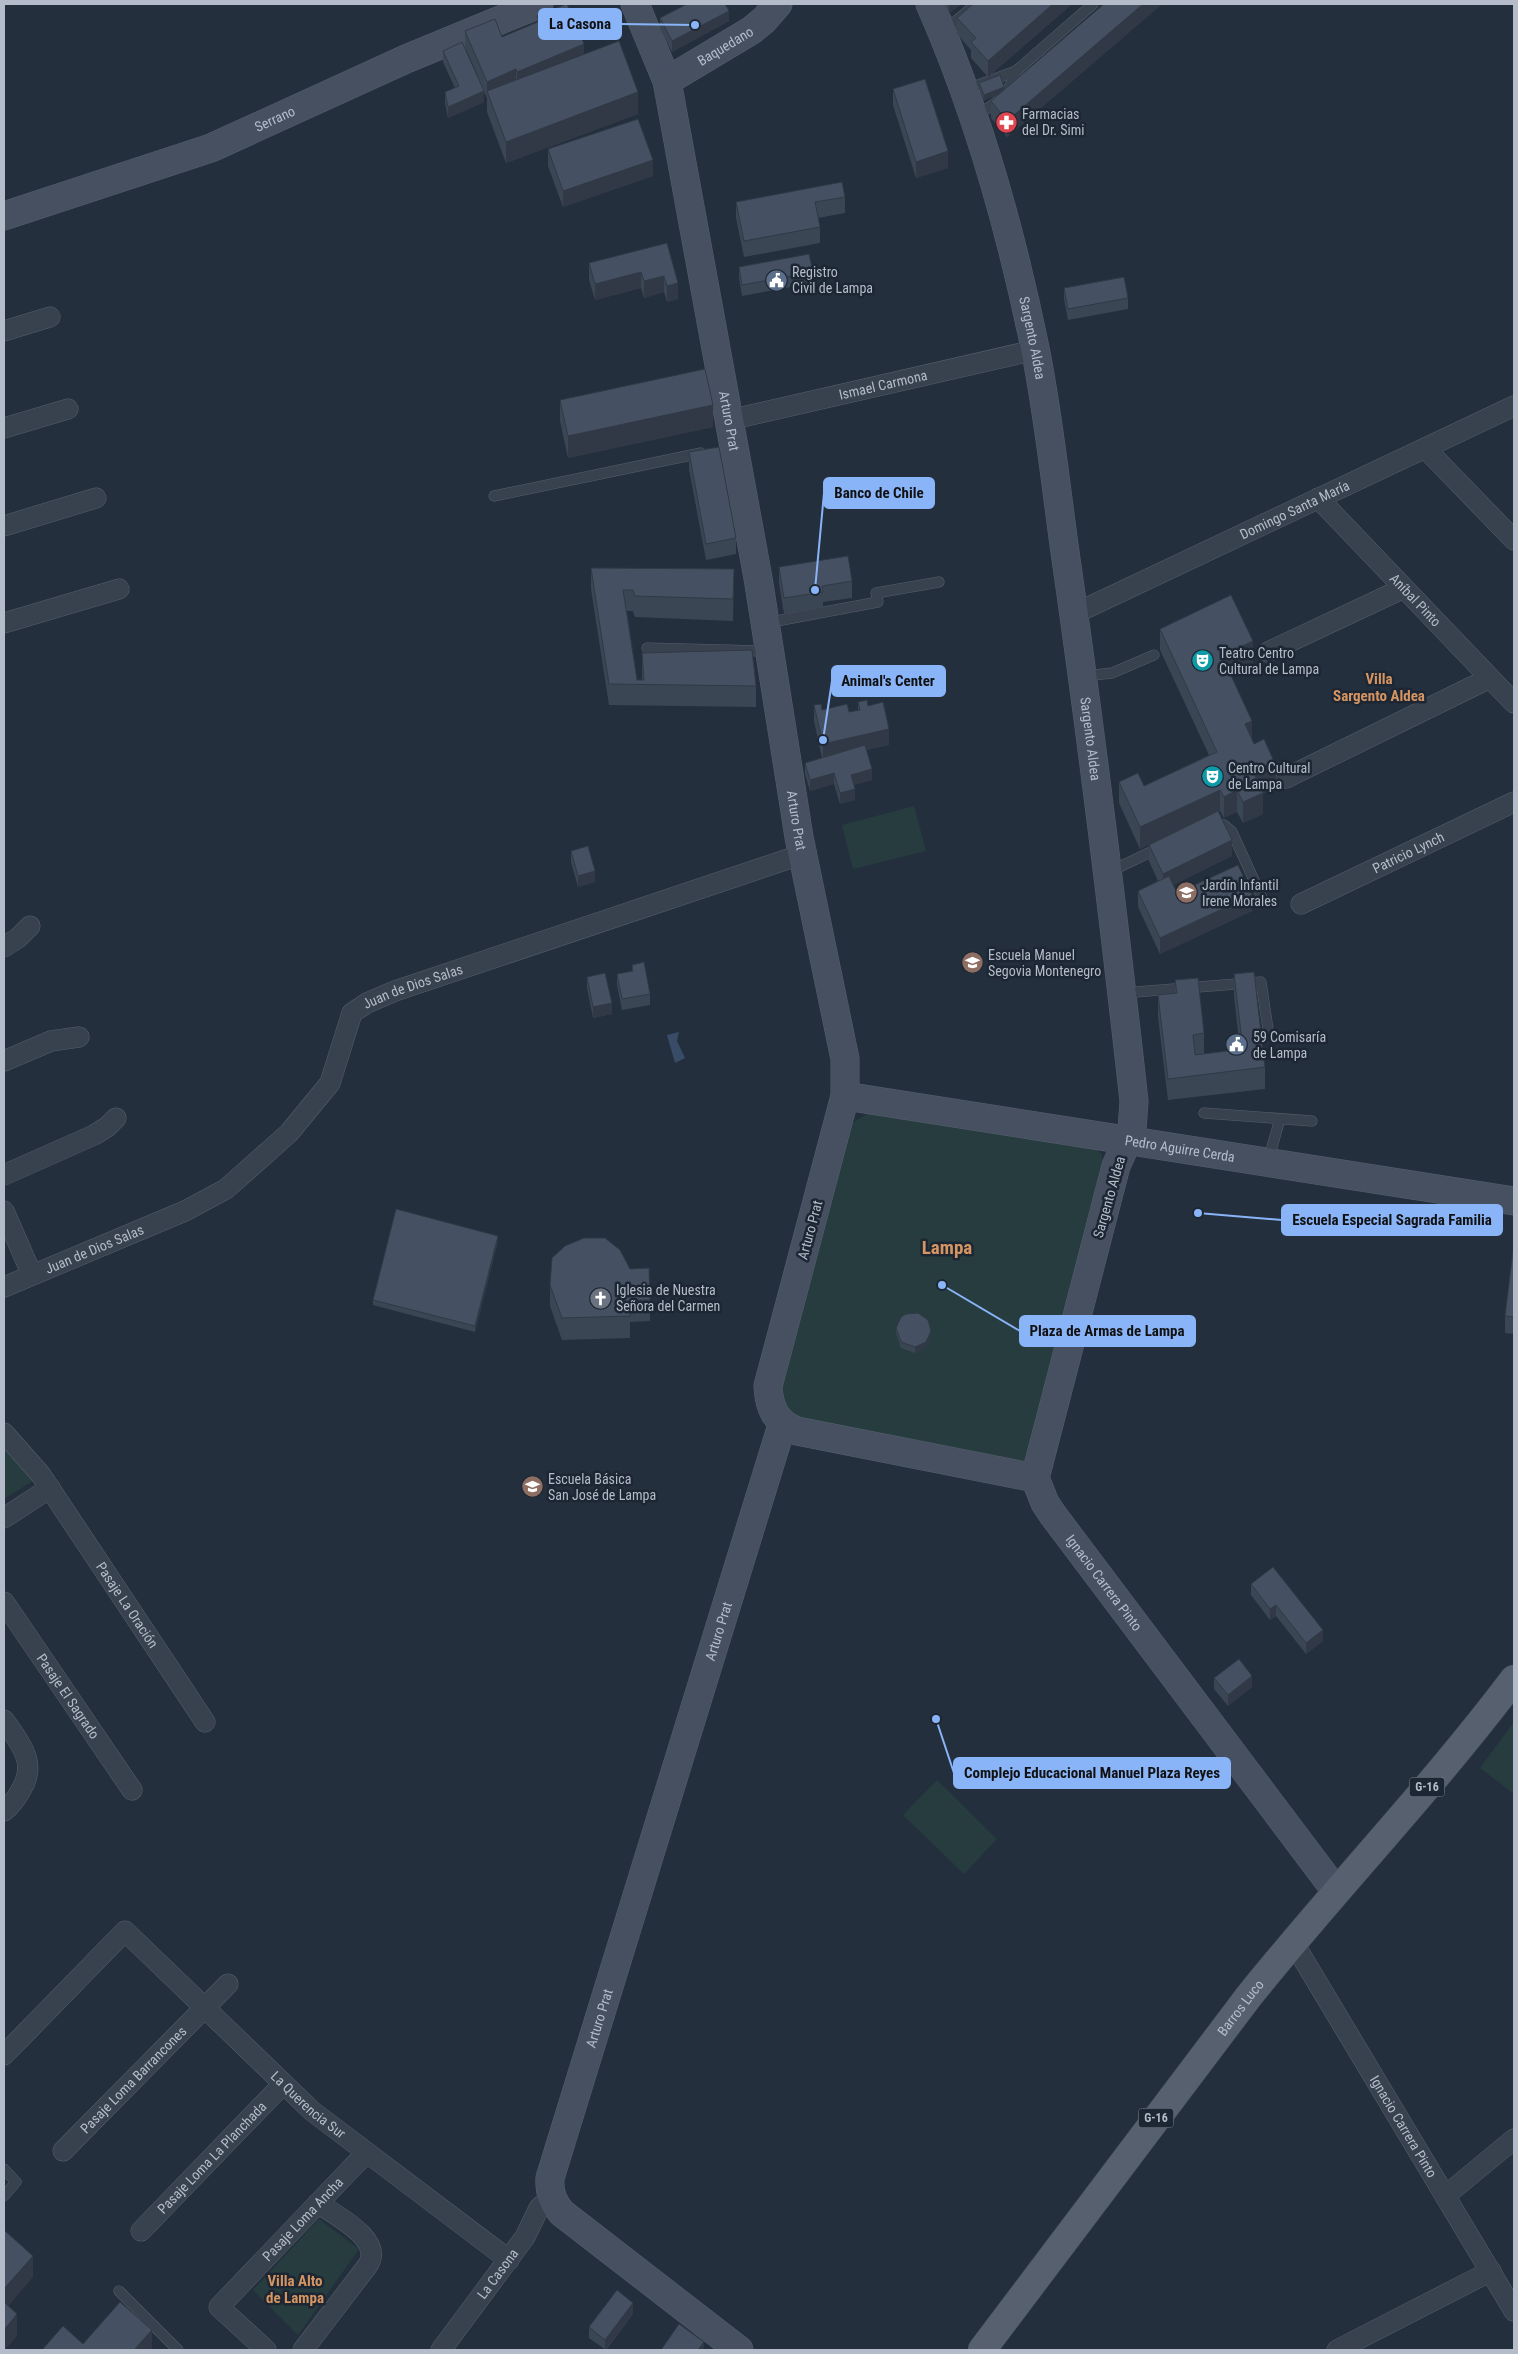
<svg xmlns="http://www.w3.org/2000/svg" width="1518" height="2354" viewBox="0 0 1518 2354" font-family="'Roboto Condensed',sans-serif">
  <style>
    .green { fill: #263c3f }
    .water { fill: #394c67 }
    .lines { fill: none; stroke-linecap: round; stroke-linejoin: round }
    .lane-casing { stroke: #565f6c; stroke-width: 11 }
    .street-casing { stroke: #565f6c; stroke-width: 21 }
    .secondary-casing { stroke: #565f6c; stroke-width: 29 }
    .primary-casing { stroke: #414a57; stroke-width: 29 }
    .lane { stroke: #38414e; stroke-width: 10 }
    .street { stroke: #38414e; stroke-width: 20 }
    .secondary { stroke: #465061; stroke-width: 28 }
    .primary { stroke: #56606e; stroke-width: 28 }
    .wall { fill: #3b4654 }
    .shaded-wall { fill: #303945 }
    .building { fill: #455162; stroke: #303945 }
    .labels { text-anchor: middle; stroke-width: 5; stroke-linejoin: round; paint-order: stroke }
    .shield { fill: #1d2633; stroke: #878f9c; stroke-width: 1 }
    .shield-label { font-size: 12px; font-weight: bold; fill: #b4bcc9 }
    .street-label { font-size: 14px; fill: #b4bcc9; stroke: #1d2633 }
    .poi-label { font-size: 14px; fill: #b4bcc9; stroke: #1d2633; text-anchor: start }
    .neighbourhood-label { font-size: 15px; font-weight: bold; fill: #d59563; stroke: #1d2633 }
    .district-label { font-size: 19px; font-weight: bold; fill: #d59563; stroke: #1d2633 }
    .leader { fill: none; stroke: #8ab4f8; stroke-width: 2 }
    .callout-dot { fill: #8ab4f8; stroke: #1d2633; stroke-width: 2 }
    .callout { fill: #8ab4f8; stroke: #8ab4f8; stroke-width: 2 }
    .callout-label { font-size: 15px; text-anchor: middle; font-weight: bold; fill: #111 }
  </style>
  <rect width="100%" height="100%" fill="#242f3e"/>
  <g class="green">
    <path d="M914,806L926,851L853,869L842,825Z"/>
    <path d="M868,1113L1095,1147L1102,1155L1103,1176L1031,1457L1019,1468L798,1422L784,1411L778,1394L853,1123Z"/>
    <path d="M4,1449L19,1461L33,1481L4,1499Z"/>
    <path d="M1514,1722V1794L1480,1768Z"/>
    <path d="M937,1780L997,1839L964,1874L903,1815Z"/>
    <path d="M319,2219L359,2249L298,2335L253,2290Z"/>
  </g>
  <path class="water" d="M679,1032L677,1041L685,1058L675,1063L667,1035Z"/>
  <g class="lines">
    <defs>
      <g id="lane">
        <path d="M943,32L976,4"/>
        <path d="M965,90L1016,71L1093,4"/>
        <path d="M974,115C995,107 1010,93 1016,71"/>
        <path d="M494,496L701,453"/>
        <path d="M766,623L878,602L876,593L939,582"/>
        <path d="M647,648L769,651"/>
        <path d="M1084,676L1112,673L1154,655"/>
        <path d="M1213,823L1224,825L1232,832L1263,900"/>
        <path d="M1109,872L1159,848"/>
        <path d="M1123,993L1261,982L1268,1029"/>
        <path d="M1204,1113L1312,1121"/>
        <path d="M1268,1161L1280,1119"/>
        <path d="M4,2169L16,2182L4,2196"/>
        <path d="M119,2291L178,2350"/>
      </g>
      <g id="street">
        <path d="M4,331L50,317"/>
        <path id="s1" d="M729,420L1035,350"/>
        <path d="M4,428L68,409"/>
        <path d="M1425,448L1514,540"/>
        <path id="s2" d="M1318,498L1514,703"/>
        <path d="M4,526L96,498"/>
        <path id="s3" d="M1074,614L1514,406"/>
        <path d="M4,623L119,589"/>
        <path d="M1268,652L1404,588"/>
        <path d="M1286,778L1490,678"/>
        <path id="s4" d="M1301,904L1514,802"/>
        <path d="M4,947L18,938L30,926"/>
        <path d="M4,1061L51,1041L79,1037"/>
        <path d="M4,1175L94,1135L107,1127L116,1118"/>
        <path d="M4,1211L32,1275"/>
        <path id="s5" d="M4,1287L185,1211L226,1189L289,1133L330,1083L352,1013L367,1003L395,991L803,854"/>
        <path id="s6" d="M4,1433L41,1475L205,1722"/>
        <path d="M4,1518L50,1488"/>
        <path id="s7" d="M4,1602L132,1790"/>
        <path d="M4,1720C20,1743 38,1763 21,1790C16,1799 12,1805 4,1811"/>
        <path id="s8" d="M1293,1942L1514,2311"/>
        <path id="s9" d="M4,2055L125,1931L312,2111L509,2260"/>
        <path id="s10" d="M63,2151L228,1984"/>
        <path d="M1445,2196L1514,2139"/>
        <path id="s11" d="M141,2231L283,2084"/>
        <path id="s12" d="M266,2350L219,2307L366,2153"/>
        <path d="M303,2350L368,2265C384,2239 336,2216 318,2203"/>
        <path id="s13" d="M441,2350L525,2237L539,2208L551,2197"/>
        <path d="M1337,2350L1491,2271"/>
      </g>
      <g id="secondary">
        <path id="s14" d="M635,4L667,81L758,578L799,837L845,1059V1096L768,1386C769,1408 776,1423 797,1431L1035,1478"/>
        <path id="s15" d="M930,4C978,113 1011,231 1035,348C1049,417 1056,489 1066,559C1092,740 1114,920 1134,1101L1132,1130L1116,1166L1035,1478"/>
        <path id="s16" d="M667,81L752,30L764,20L778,4"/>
        <path id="s17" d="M4,216L211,148L406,59L539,4"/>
        <path id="s18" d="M845,1096L1514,1201"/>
        <path id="s19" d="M1035,1478L1045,1503L1053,1515L1336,1891"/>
        <path id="s20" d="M739,2350L562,2213C553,2203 549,2193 550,2178L782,1425"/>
      </g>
      <g id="primary">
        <path id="s21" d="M982,2350L1249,1996C1335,1889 1431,1789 1514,1679"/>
      </g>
    </defs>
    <use href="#lane" class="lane-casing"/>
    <use href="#street" class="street-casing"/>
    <use href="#secondary" class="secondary-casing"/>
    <use href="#primary" class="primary-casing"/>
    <use href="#lane" class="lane"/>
    <use href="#street" class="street"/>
    <use href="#secondary" class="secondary"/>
    <use href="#primary" class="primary"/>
  </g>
  <g class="wall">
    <path d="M945,4H962L949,13Z"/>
    <path d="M1072,4L988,77L971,58V50L957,34V18Z"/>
    <path d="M1104,4H1162L1007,137L991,118V101L999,94L984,100L979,88V83L1004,89Z"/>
    <path d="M537,16L584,54L638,114L506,163L487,112V98L484,92V102L448,118L445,103V92L455,88L443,62V51L477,74L465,47V31L502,37L537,22Z"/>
    <path d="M660,18L729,21L672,52L660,29Z"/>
    <path d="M893,89L948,168L916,178L893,105Z"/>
    <path d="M548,149L653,176L563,207L548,166Z"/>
    <path d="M845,197V213L818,218L820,227V243L744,257L736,218V202Z"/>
    <path d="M667,243L678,299L667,302L664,292L644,298L641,288L595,300L589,280V263Z"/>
    <path d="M739,267L813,272V283L742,296L739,278Z"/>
    <path d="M1064,288L1128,298V309L1068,320L1064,299Z"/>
    <path d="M560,400L713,427L568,458L560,421Z"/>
    <path d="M689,452L736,538V554L706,560L689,469Z"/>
    <path d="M779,567L852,581V598L823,602V608L784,614L779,583Z"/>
    <path d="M591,568L734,569L733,621L635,617L633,611H627L637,680H642V653L756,686V707L609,705L591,589Z"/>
    <path d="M1160,629L1253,663L1230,674L1252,739L1276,787L1263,794V814L1243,823L1237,812L1224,818L1220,811L1218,812L1232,856L1173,885L1177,893L1252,911L1160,954L1138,907V891L1158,881L1149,861V845L1166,836L1140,849L1119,803V782L1144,786L1209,755L1160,650Z"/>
    <path d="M858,702L868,706L889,745L866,750L872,780L854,785L855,800L840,804L834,784L810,791L805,774V763L822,758L814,721V705L822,710L849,712L858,710Z"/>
    <path d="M571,851L595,882L578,887L571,862Z"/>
    <path d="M632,965L650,994V1005L622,1010L617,985V974L632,971Z"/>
    <path d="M1234,974L1265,1067V1089L1168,1100L1158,1017V995L1175,993V980L1204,1033V1054L1240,1050L1234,996Z"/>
    <path d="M587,977L612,1014L593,1018L587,988Z"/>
    <path d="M498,1241L475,1332L373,1305V1300Z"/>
    <path d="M1514,1243V1334L1505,1333V1316Z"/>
    <path d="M630,1269L650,1300V1321L630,1322V1338L562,1340L550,1306V1285Z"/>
    <path d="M896,1328L931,1337L926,1348L915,1353L901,1348L896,1333Z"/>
    <path d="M1251,1584L1323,1641L1306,1654L1276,1616L1270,1620L1251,1595Z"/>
    <path d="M1214,1678L1252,1687L1228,1706L1214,1689Z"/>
    <path d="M633,2314L606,2350L589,2338V2327Z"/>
  </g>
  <g class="shaded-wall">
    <path d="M949,4H962L949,13Z"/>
    <path d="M1053,4H1072L988,77V61Z"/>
    <path d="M1143,4H1162L1007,137V121Z"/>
    <path d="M729,11V21L672,52V41Z"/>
    <path d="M584,44V60L517,88V72Z"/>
    <path d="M516,69V86L487,91V98V82Z"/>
    <path d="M1004,87V92L984,100V95Z"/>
    <path d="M484,91V102L448,118V107Z"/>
    <path d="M638,92V114L506,163V142Z"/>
    <path d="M948,151V168L916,178V162Z"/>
    <path d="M653,160V176L563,207V191Z"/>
    <path d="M641,272V288L595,300V284Z"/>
    <path d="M664,276V292L644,298V281Z"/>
    <path d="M678,283V299L667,302V286Z"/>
    <path d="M713,405V427L568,458V436Z"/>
    <path d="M1253,641V663L1222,678V656Z"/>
    <path d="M1252,721V742L1245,724Z"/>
    <path d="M889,729V745L823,760V744Z"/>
    <path d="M1276,766V787L1263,794V814L1243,823V802L1255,776Z"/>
    <path d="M872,769V780L851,786V775Z"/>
    <path d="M834,773V784L810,791V780Z"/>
    <path d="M855,789V800L840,804V793Z"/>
    <path d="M1220,790V811L1140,849V827Z"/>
    <path d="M1237,790V812L1224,818V797Z"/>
    <path d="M1232,840V856L1163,890V874Z"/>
    <path d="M595,871V882L578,887V876Z"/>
    <path d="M1252,895V911L1160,954V938Z"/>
    <path d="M612,1003V1014L593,1018V1007Z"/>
    <path d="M498,1236V1241L475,1332V1326Z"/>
    <path d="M931,1331V1337L926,1348L915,1353V1347Z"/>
    <path d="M1276,1605V1616L1270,1620V1609Z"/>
    <path d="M1323,1630V1641L1306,1654V1643Z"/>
    <path d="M1252,1676V1687L1228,1706V1695Z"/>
    <path d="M33,2256V2277L4,2311V2289Z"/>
    <path d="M633,2303V2314L605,2350V2340Z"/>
    <path d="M17,2314V2336L5,2350H4V2330Z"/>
    <path d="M152,2330V2350H134Z"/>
    <path d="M704,2342V2350H698Z"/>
  </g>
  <g class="building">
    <path d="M567,4L584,44L517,72L516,69L487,82L465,31L495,19L502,37L540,21L537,16Z"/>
    <path d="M687,4H725L729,11L672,41L660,18Z"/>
    <path d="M973,4H1053L988,61L971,42L976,38L957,18Z"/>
    <path d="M1104,4H1143L1007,121L991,101Z"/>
    <path d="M619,41L638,92L506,142L487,91Z"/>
    <path d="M462,42L484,91L448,107L445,92L459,86L443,51Z"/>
    <path d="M1000,75L1004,87L984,95L979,83Z"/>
    <path d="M925,79L948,151L916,162L893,89Z"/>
    <path d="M638,119L653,160L563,191L548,149Z"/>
    <path d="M842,182L845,197L815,202L820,227L744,241L736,202Z"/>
    <path d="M667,243L678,283L667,286L664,276L644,281L641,272L595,284L589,263Z"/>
    <path d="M809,254L813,272L742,285L739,267Z"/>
    <path d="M1124,277L1128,298L1068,309L1064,288Z"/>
    <path d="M705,369L713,405L568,436L560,400Z"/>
    <path d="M719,447L736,538L706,544L689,452Z"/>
    <path d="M848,556L852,581L822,586L823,592L784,598L779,567Z"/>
    <path d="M591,568L734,569L733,599L635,596L633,590H623L637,680H644L642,653L752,650L756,686L609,684Z"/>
    <path d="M1231,595L1253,641L1222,656L1252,721L1245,724L1254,744L1264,739L1276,766L1255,776L1263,793L1243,802L1237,790L1224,797L1220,790L1140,827L1119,782L1138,773L1144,786L1217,752L1160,629Z"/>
    <path d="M867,700L868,706L883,702L889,729L823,744L814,705L821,704L822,710L847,704L849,712L860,710L858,702Z"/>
    <path d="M865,745L872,769L851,775L855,789L840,793L834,773L810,780L805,763Z"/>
    <path d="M1218,811L1232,840L1163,874L1149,845Z"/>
    <path d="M588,846L595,871L578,876L571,851Z"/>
    <path d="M1238,865L1252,895L1160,938L1138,891L1169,876L1177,893Z"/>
    <path d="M644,962L650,994L622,999L617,974L633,971L632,965Z"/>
    <path d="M1254,972L1265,1067L1168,1079L1158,995L1177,993L1175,980L1198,978L1204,1033L1193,1035L1195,1055L1243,1049L1234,974Z"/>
    <path d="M605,973L612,1003L593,1007L587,977Z"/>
    <path d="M396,1209L498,1236L475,1326L373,1300Z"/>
    <path d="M584,1238H605L620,1250L630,1269L649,1268L650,1300H630V1316L562,1318L550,1285L552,1258L565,1246Z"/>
    <path d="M1514,1243V1317L1505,1316Z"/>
    <path d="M918,1313L928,1320L931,1331L926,1342L915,1347L901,1342L896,1328L901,1317L906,1314Z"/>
    <path d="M1273,1567L1323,1630L1306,1643L1276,1605L1270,1609L1251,1584Z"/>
    <path d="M1239,1659L1252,1676L1228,1695L1214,1678Z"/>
    <path d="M4,2230L33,2256L4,2289Z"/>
    <path d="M617,2290L633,2303L605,2340L589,2327Z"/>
    <path d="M4,2302L17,2314L4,2330Z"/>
    <path d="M120,2302L152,2330L134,2350H42L63,2326L83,2344Z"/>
    <path d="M679,2324L704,2342L698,2350H661Z"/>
  </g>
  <defs>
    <symbol id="pharmacy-disc" viewBox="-11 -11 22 22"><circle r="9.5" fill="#e0444e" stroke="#1d2633"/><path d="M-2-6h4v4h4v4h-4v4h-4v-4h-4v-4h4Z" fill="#fff"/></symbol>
    <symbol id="civic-disc" viewBox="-11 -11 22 22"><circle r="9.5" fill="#5c6f8a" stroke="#1d2633"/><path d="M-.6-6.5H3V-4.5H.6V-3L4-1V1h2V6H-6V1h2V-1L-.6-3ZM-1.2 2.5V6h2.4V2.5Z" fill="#fff"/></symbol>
    <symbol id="theatre-disc" viewBox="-11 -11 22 22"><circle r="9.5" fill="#0f9aa8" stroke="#1d2633"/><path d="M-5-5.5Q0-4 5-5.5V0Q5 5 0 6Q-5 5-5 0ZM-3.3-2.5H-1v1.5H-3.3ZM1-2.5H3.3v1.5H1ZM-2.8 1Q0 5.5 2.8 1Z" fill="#fff"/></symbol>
    <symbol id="school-disc" viewBox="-11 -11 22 22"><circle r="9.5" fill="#8d6e63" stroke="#1d2633"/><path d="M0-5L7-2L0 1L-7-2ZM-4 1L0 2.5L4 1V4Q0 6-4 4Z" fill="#fff"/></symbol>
    <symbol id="church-disc" viewBox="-11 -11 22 22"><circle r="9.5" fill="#6b7280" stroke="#1d2633"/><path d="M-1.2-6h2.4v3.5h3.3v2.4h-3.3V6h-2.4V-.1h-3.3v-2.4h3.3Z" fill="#fff"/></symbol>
  </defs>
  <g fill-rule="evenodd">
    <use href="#pharmacy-disc" x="994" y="110" width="25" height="25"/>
    <use href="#civic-disc" x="764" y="268" width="25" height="25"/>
    <use href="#theatre-disc" x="1190" y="648" width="25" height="25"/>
    <use href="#theatre-disc" x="1200" y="764" width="25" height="25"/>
    <use href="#school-disc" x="1174" y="880" width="25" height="25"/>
    <use href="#school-disc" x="960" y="950" width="25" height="25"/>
    <use href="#civic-disc" x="1224" y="1032" width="25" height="25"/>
    <use href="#church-disc" x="588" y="1286" width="25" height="25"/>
    <use href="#school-disc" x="520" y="1474" width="25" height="25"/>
  </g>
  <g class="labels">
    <g class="shield">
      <rect x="1409.5" y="1777.5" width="35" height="19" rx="4"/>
      <rect x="1138.5" y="2108.5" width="35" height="19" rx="4"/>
    </g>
    <g class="shield-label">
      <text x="1427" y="1791">G-16</text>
      <text x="1156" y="2122">G-16</text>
    </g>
    <g class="street-label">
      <text dy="5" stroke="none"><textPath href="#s16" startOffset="68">Baquedano</textPath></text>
      <text dy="5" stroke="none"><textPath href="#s17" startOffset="288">Serrano</textPath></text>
      <text dy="5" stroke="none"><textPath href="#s15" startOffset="350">Sargento Aldea</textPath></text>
      <text dy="5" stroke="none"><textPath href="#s1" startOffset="158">Ismael Carmona</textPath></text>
      <text dy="5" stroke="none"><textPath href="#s14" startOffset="429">Arturo Prat</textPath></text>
      <text dy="5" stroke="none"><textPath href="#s3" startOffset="244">Domingo Santa María</textPath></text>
      <text dy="5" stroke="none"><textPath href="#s2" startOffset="141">Aníbal Pinto</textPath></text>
      <text dy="5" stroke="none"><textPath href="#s15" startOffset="755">Sargento Aldea</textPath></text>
      <text dy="5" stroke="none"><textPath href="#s14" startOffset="834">Arturo Prat</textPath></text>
      <text dy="5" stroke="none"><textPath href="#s4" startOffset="119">Patricio Lynch</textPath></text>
      <text dy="5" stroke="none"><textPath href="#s5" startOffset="532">Juan de Dios Salas</textPath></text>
      <text dy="5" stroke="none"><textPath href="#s18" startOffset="339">Pedro Aguirre Cerda</textPath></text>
      <text transform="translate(1109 1197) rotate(-74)" y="5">Sargento Aldea</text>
      <text transform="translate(810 1230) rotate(-75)" y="5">Arturo Prat</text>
      <text dy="5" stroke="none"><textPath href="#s5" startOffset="98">Juan de Dios Salas</textPath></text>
      <text dy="5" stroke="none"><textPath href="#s19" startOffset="126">Ignacio Carrera Pinto</textPath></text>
      <text dy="5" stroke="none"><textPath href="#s6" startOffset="212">Pasaje La Oración</textPath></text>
      <text dy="5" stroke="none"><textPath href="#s20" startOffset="834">Arturo Prat</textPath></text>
      <text dy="5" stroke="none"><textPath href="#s7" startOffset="114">Pasaje El Sagrado</textPath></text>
      <text dy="5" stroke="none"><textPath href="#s21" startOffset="429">Barros Luco</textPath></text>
      <text dy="5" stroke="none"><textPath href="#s20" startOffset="429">Arturo Prat</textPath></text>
      <text dy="5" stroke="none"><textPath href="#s10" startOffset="100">Pasaje Loma Barrancones</textPath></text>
      <text dy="5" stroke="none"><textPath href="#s9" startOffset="426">La Querencia Sur</textPath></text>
      <text dy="5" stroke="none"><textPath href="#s8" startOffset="215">Ignacio Carrera Pinto</textPath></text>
      <text dy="5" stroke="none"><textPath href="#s11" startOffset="102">Pasaje Loma La Planchada</textPath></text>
      <text dy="5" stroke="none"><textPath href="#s12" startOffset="185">Pasaje Loma Ancha</textPath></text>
      <text dy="5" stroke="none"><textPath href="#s13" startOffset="95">La Casona</textPath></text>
    </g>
    <g class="poi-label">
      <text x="1022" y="119">Farmacias<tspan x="1022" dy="16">del Dr. Simi</tspan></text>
      <text x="792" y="277">Registro<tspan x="792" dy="16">Civil de Lampa</tspan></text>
      <text x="1219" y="658">Teatro Centro<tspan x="1219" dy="16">Cultural de Lampa</tspan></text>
      <text x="1228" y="773">Centro Cultural<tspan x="1228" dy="16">de Lampa</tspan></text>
      <text x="1202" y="890">Jardín Infantil<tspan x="1202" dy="16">Irene Morales</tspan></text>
      <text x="988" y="960">Escuela Manuel<tspan x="988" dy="16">Segovia Montenegro</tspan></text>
      <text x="1253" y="1042">59 Comisaría<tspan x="1253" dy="16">de Lampa</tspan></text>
      <text x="616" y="1295">Iglesia de Nuestra<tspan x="616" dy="16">Señora del Carmen</tspan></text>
      <text x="548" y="1484">Escuela Básica<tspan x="548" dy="16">San José de Lampa</tspan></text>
    </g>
    <g class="neighbourhood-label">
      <text x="1379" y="684">Villa<tspan x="1379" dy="17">Sargento Aldea</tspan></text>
      <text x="295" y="2286">Villa Alto<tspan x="295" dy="17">de Lampa</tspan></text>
    </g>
    <g class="district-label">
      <text x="947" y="1254">Lampa</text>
    </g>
  </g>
  <path class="leader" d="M695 25L621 24M815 590L824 493M823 740L832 681M1198 1213L1282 1220M942 1285L1020 1331M936 1719L954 1773"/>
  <g class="callout-dot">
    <circle cx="695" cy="25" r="5"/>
    <circle cx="815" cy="590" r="5"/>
    <circle cx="823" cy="740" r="5"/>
    <circle cx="1198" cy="1213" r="5"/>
    <circle cx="942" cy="1285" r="5"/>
    <circle cx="936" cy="1719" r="5"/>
  </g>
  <g class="callout">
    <rect x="539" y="9" width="82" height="30" rx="5"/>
    <rect x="824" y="478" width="110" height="30" rx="5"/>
    <rect x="832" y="666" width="113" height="30" rx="5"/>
    <rect x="1282" y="1205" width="220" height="30" rx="5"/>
    <rect x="1020" y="1316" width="175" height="30" rx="5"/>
    <rect x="954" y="1758" width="276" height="30" rx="5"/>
  </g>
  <g class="callout-label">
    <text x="580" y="29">La Casona</text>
    <text x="879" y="498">Banco de Chile</text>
    <text x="888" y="686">Animal's Center</text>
    <text x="1392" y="1225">Escuela Especial Sagrada Familia</text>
    <text x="1107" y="1336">Plaza de Armas de Lampa</text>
    <text x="1092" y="1778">Complejo Educacional Manuel Plaza Reyes</text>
  </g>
  <rect width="1518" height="2354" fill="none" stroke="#b4bcc9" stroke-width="10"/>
</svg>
